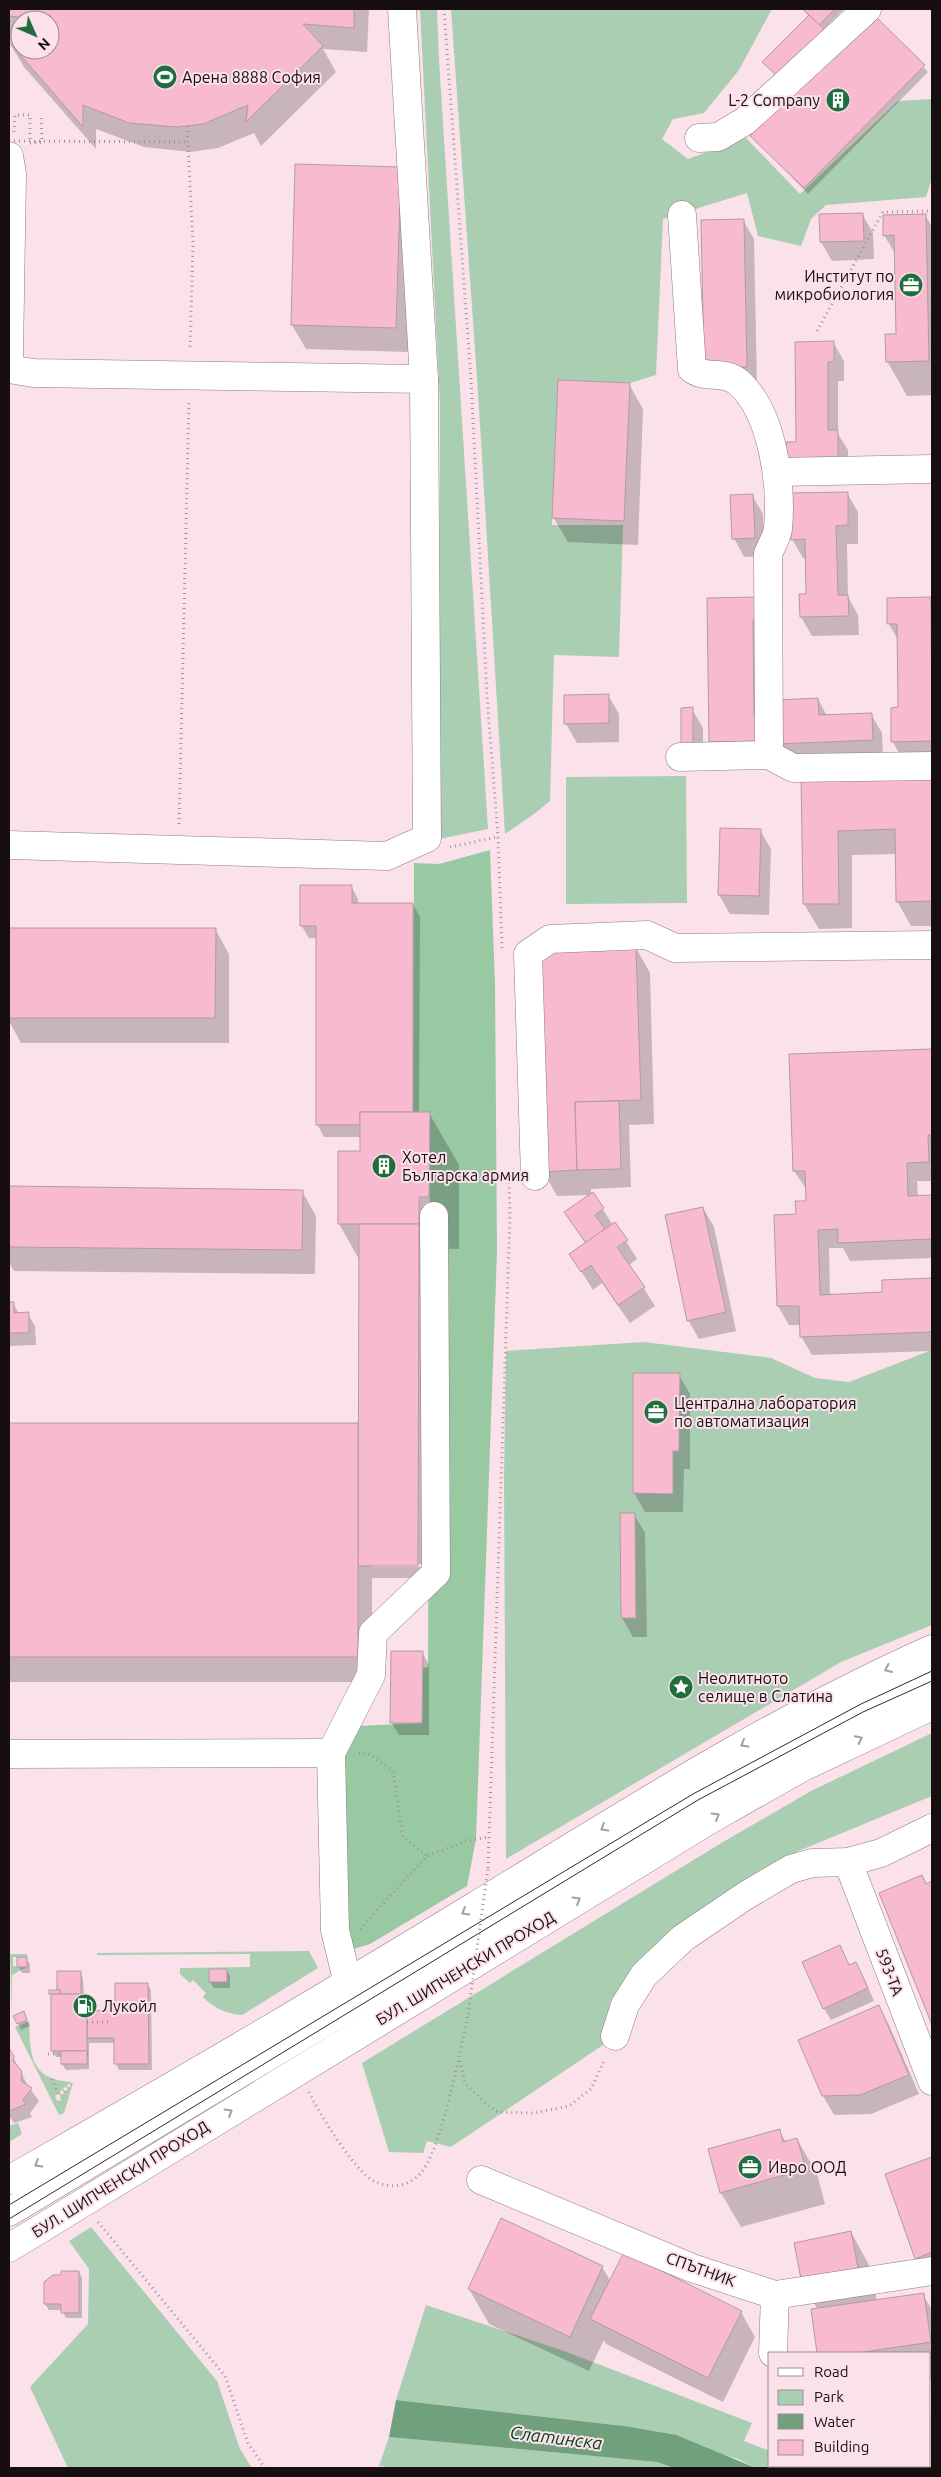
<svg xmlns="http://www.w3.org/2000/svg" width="941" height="2477" viewBox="0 0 941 2477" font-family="Ubuntu,sans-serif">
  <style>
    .green { fill: #aaceb2 }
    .forest { fill: #98c9a3 }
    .water { fill: #70a07c }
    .shadow { fill: #0003; fill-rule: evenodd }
    .building { fill: #f7bacf; stroke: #b29ba2 }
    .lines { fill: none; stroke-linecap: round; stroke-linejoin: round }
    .minor-casing { stroke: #8f7980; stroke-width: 29 }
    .major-casing { stroke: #8f7980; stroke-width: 29 }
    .path { stroke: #a49298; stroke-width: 3; stroke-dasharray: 1 4; stroke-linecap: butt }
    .minor { stroke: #fff; stroke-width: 28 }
    .major { stroke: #fff; stroke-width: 28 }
    .tram { stroke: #33292c; stroke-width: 1 }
    .path-bridge { stroke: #a49298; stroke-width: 3; stroke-dasharray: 1 4; stroke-linecap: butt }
    .oneway { stroke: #a29fa0 }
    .labels { text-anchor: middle; stroke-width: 4; stroke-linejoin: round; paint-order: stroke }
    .poi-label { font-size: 16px; fill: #160e11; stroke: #fbe2ea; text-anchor: start }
    .street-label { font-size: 16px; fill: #160e11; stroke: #fbe2ea }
    .water-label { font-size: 18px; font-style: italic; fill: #013e1b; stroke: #fbe2ea }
  </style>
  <rect width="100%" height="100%" fill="#fbe2ea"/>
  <g class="green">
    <path d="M420,9H437L439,60L488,829L439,839L440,404Z"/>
    <path d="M451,9H772L739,70L704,113L673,119L662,139L688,159L746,138L800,194L898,101L932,99V178L926,197L826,205L811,219L801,246L758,236L747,193L663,219L656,375L630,383L558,380L552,525H623L619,657L554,655L550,801L534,814L505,834L478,392Z"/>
    <path d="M686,776L687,903L566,904V777Z"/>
    <path d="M644,1342L771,1358L815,1378L849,1382L932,1350V1625L841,1662L506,1859L504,1475L506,1351Z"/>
    <path d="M932,1733V1796L796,1852L694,1914L634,1969L610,2002L603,2045L451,2147L427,2141L423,2153L389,2152L362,2063L723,1842L811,1791Z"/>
    <path d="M309,1951L318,1968L242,2015C226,2014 214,2008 203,1997L206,1993L193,1980L190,1983L180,1974V1968L250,1967V1954L97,1955V1953Z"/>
    <path d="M10,1954H27V1957H13V1966L27,1967L12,1975V2016Z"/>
    <path d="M29,2021C30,2055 30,2079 71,2082L55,2096L57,2101L61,2100L60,2097L73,2083L64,2113L59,2115L15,2027Z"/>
    <path d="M18,2123L22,2134L9,2142V2126Z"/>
    <path d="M91,2227L217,2381L240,2449L252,2468H68L30,2387L88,2324L89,2269L69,2241Z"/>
    <path d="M426,2305L564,2351L752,2423L744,2441L770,2451V2466H805L811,2468H756L738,2459L624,2426L396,2400Z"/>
    <path d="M389,2437L657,2462L674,2468H398L379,2466Z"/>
  </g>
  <path class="forest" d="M490,850L495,984L497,1252L476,1839L467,1886L370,1944L350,1950L340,1762L358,1726L422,1723L423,1668L428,1667L430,1112H413L414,863L439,864Z"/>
  <path class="water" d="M396,2400L624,2426L676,2435L756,2468H674L657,2462L389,2437Z"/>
  <g class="shadow">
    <path d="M9,9H369L367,52L323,49L336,72L261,146L254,133L218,148L191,152L144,147L96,129V149L24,67L9,42ZM20,20H50V50H20Z"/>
    <path d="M802,9H844L823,30L783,83L764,62L809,16Z"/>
    <path d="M871,14L928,72L808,194L752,136Z"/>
    <path d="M400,168L409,352L306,349L292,325Z"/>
    <path d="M862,214L873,233L874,259L832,261L821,242Z"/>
    <path d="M925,215L932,227V395L907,396L887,361L898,335L896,255L884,235Z"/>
    <path d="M743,220L754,239L757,386L716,387Z"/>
    <path d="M833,342L844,361V381H838V434L848,450V476H798L787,458L797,444Z"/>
    <path d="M629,384L643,409L638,545L568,542L553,517Z"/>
    <path d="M847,493L858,512V544H847L848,597L858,615L859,635L812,636L801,617L807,595V558H803L792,539Z"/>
    <path d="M752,495L763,514L765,556L744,557L734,538Z"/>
    <path d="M756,598L768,736L721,761L710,742Z"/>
    <path d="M931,598L932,760L903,761L893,742L900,708L898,640L889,624Z"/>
    <path d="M608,695L619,714V742L577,743L566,724Z"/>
    <path d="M818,699L827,716L871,714L882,733L883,759L790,763L780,744Z"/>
    <path d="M692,709L703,728V767H694Z"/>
    <path d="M932,773V926H911L897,901L896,854L852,855V928L819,929L804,904L803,775Z"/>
    <path d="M760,830L771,849L769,915L730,914L719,895Z"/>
    <path d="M351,886L358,899V905L413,904L420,917L419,1113H429L459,1165V1249H449L448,1276H425V1578H372V1682H9V1424H358L360,1428V1261L339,1224L340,1152H361V1137H324L317,1124L318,938H309L301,925ZM424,1564V1567H372V1565Z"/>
    <path d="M215,929L229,954V1043H21L9,1021V930Z"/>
    <path d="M636,948L650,973L654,1124L629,1125L631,1187L591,1189V1195L592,1193L613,1225L626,1241L637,1259L629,1265L655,1306L630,1323L602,1283L593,1290L571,1255L586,1244L566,1212L590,1195L557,1196L543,1171Z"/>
    <path d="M932,1050V1181H917L918,1197L932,1196V1258L850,1261L843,1248H829L830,1296L883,1294V1281L932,1279V1351L812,1355L801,1336V1325H789L778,1306L775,1216L797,1215L808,1202L807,1190L794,1171L790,1056Z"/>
    <path d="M9,1188L302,1191L316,1216L315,1274L14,1271L9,1263Z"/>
    <path d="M703,1208L714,1227L736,1331L699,1339L688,1320Z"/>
    <path d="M9,1303H13L19,1314H28L35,1326L36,1345L9,1346Z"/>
    <path d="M635,1375H679L690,1394V1469H684L683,1512H645L634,1493Z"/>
    <path d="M621,1514H634L645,1533L647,1637H633L622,1618Z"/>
    <path d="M422,1652L429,1665V1735H399L391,1722Z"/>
    <path d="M922,1876L927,1885L932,1882V2021L880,1894Z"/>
    <path d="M839,1947L850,1966L863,1976L874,2001L831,2020L824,2008Z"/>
    <path d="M18,1958H26L30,1964V1973H22L19,1967Z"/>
    <path d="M227,1970L230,1976V1988H214L210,1982Z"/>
    <path d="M80,1972L83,1978L84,1995H86L90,2001V2012L116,2011L148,1985L151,1990L152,2070H119L116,2064V2043H89V2069L66,2070L62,2064V2057H56L52,2051L51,1991H58Z"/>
    <path d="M879,2006L889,2025L919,2094L871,2114L834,2115L823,2096Z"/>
    <path d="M15,2017L26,2019L30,2026L21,2030Z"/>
    <path d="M9,2049L28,2086L39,2101L30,2113L32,2117L14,2123L9,2116Z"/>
    <path d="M779,2131L786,2142L797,2139L817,2174L825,2204L741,2227L721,2193L710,2150Z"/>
    <path d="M932,2158V2287L916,2258L886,2175Z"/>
    <path d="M851,2232L870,2267L877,2301L923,2295L932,2310V2379L930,2380V2353H819L813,2311L818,2310L803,2284Z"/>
    <path d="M602,2267L611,2282L741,2312L755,2337L723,2402L606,2344L604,2340L589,2371L489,2324L469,2289Z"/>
    <path d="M79,2272L82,2278V2318H66L62,2310H49L45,2304L62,2276Z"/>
  </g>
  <g class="building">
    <path d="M9,9H354V28L303,24L323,46L246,122L248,105L203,124L177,127L129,123L83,105V127L9,42L20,26V50H50V20H24L26,18L9,16Z"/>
    <path d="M803,9H835L819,25Z"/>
    <path d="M871,12L925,65L804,188L750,136Z"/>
    <path d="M809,15L826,31L779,78L762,62Z"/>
    <path d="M295,164L401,167L396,328L291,325Z"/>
    <path d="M863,213L864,241L820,242L819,214Z"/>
    <path d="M926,214L929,361L886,362L885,334H896L894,235L883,236V215Z"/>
    <path d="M744,219L747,367L704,368L701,220Z"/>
    <path d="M834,341V362H828V430H838V457L786,458V442H796L795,342Z"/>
    <path d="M558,380L630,383L624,521L552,518Z"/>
    <path d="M848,492V525L836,526L838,595H848L849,616L800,617L799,594H806L805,539L791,540L790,493Z"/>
    <path d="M753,494L755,538L732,539L730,495Z"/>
    <path d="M757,597V620H753L754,716H758L759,741L709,742L707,598Z"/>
    <path d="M931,597L932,741L891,742V708L898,707L897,624H887V598Z"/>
    <path d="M609,694V723L564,724V695Z"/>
    <path d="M818,698L819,715L872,713L873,740L778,744L777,700Z"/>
    <path d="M693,707V749H681V708Z"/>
    <path d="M932,772V901L896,902L895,829L838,831L839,904H803L801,774Z"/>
    <path d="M720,828L761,829L759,896L718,895Z"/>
    <path d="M300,885H352V903H413V1112H360V1125H316V926H300Z"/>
    <path d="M9,928H216L215,1018H9Z"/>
    <path d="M636,947L641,1100L575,1102L577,1170L542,1172L535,950Z"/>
    <path d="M932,1049V1135H928L929,1162L907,1163L908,1196L932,1195V1239L838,1243V1229L818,1230L820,1295L882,1292V1280L932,1278V1332L800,1337L799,1306H777L774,1215L796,1214L795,1201H806L805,1171H793L789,1054Z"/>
    <path d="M619,1101L621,1169L577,1170L575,1102Z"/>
    <path d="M360,1112H430L429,1197H419V1224H338V1151H360Z"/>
    <path d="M9,1186L303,1190L302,1250L9,1247Z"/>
    <path d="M593,1192L604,1208L595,1215L605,1229L586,1243L564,1212Z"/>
    <path d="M703,1207L726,1312L687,1321L665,1215Z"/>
    <path d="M615,1222L628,1240L617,1247L645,1287L618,1305L591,1265L581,1272L569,1254Z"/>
    <path d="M359,1224H419L418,1566H358Z"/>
    <path d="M9,1302H14V1313L29,1312V1333H9Z"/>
    <path d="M633,1373H680L679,1451H673V1494L633,1493Z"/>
    <rect x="9" y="1423" width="349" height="234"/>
    <path d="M620,1513H635L636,1618H621Z"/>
    <path d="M391,1651H423L422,1723H390Z"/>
    <path d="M922,1875L926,1884L932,1881V2025L879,1893Z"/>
    <path d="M840,1945L849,1965L856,1962L868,1988L823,2009L802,1962Z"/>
    <rect x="17" y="1957" width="10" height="10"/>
    <rect x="209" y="1969" width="18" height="13"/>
    <path d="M57,1971H81V1994H60V1990H57Z"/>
    <path d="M115,1983H148L149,2064H114V2038H87V2011L115,2010Z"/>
    <rect x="49" y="1990" width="11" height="4"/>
    <rect x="51" y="1994" width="36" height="57"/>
    <path d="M879,2005L909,2075L860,2095L822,2096L798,2040Z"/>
    <path d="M24,2011L27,2020L17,2024L13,2016Z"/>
    <path d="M9,2048L14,2056L13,2061L22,2071L21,2081L32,2088L23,2100L26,2104L9,2111Z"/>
    <rect x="61" y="2051" width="26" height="13"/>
    <path d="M780,2129L783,2142L797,2138L806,2169L720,2193L708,2149Z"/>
    <path d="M932,2157V2252L915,2259L885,2174Z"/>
    <path d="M501,2218L603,2266L570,2337L468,2289Z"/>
    <path d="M851,2231L859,2273L802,2284L794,2243Z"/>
    <path d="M624,2252L742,2311L708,2378L590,2319Z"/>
    <path d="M61,2271H79V2313H61V2304H44V2282L53,2275H61Z"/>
    <path d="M924,2293L931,2342L857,2353H817L811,2309Z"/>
  </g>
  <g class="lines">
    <defs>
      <g id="minor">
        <path d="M699,138L718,137L745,121L867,9"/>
        <path d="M9,156L12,174L9,355"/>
        <path d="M9,369L33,373L424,379"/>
        <path d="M777,472L932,469"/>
        <path d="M769,755L793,768L932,766"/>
        <path d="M680,757L769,755L768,554C771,546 777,537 778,529C782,485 773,412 738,382C724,370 705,379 692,369L682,215"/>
        <path d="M9,845L387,856L427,838L424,379L402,9"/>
        <path d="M535,1176L528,954L550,939L647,935L675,948L932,945"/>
        <path d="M9,1754L331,1753"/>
        <path d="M848,1862L932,2081"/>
        <path d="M348,1984L335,1930L331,1753L371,1675L373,1633L436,1573L434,1216"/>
        <path d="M615,2036L625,2005L644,1975L683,1938L745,1896L791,1869L812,1863L848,1862L881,1853L932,1828"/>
        <path d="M481,2180L692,2268L775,2295L932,2271"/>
        <path d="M9,2212L750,1767L932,1677"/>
        <path d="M773,2353L775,2295"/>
        <path d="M930,2401L932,2402"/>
        <path d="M845,2466L849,2468"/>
      </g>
      <g id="major">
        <path d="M9,2180C165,2091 321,2000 475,1906C624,1815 772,1720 932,1649"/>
        <path d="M9,2248L711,1819L801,1768L932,1706"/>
      </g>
    </defs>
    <use href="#minor" class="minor-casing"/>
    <use href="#major" class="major-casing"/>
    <g class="path">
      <path d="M444,9L471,380L487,696L498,837L502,949"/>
      <path d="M187,126L193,243L190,350"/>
      <path d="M14,132L15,115H30V141"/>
      <path d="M30,143L42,142L41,114"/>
      <path d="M817,331L883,212L932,211"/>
      <path d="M179,824L189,401"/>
      <path d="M450,847L498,837"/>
      <path d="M359,1753H368L393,1771L403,1837L427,1856"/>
      <path d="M488,1868L510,1216L509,1180"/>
      <path d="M360,1929L427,1856L466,1841L489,1837"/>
      <path d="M87,2022H108"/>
      <path d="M48,2054H61"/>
      <path d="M87,2054H91"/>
      <path d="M460,2061L465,2083L487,2105L498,2112L534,2113L569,2106L591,2089L605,2059"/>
      <path d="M52,2079L59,2096L73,2082"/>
      <path d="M309,2092C318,2112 356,2173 374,2181C390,2189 407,2187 420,2174C441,2152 461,2048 468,2014"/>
      <path d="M98,2222L225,2376L248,2443L265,2468"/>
    </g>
    <use href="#minor" class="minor"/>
    <use href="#major" class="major"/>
    <g class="tram">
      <path d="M9,2205L693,1794L861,1704L932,1671"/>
      <path d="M9,2219L698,1800L863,1712L932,1681"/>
    </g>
    <g class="path-bridge">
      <path d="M9,141L188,142"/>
      <path d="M468,2014L488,1868"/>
    </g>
  </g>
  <defs><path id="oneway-chevron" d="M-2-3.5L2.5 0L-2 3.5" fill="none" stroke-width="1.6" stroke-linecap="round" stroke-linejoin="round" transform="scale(1.25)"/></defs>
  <g class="oneway">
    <use href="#oneway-chevron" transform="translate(888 1669) rotate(155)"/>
    <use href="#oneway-chevron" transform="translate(859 1739) rotate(-26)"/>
    <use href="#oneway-chevron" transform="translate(744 1744) rotate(150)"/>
    <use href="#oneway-chevron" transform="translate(716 1816) rotate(-30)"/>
    <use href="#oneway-chevron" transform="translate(604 1828) rotate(149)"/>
    <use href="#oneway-chevron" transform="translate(577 1900) rotate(-31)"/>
    <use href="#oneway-chevron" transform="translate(465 1912) rotate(149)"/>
    <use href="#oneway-chevron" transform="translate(229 2112) rotate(-31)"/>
    <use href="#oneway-chevron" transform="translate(38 2164) rotate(150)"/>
  </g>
  <defs>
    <symbol id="stadium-disc" viewBox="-11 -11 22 22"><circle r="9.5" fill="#206e3d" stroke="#fbe2ea"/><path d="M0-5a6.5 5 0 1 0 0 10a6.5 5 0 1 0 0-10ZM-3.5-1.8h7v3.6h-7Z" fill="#fff"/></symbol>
    <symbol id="building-disc" viewBox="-11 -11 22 22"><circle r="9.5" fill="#206e3d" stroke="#fbe2ea"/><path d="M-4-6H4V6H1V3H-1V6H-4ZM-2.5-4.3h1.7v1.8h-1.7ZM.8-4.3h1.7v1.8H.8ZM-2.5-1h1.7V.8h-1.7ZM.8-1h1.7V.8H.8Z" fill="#fff"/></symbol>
    <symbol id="office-disc" viewBox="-11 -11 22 22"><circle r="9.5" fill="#206e3d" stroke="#fbe2ea"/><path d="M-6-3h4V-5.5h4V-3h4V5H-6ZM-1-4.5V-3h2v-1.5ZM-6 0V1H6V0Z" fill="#fff"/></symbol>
    <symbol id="sight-disc" viewBox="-11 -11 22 22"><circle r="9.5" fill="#206e3d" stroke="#fbe2ea"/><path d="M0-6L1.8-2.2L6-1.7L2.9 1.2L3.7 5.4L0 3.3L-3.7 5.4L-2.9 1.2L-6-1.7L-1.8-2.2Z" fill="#fff"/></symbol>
    <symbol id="fuel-disc" viewBox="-11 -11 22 22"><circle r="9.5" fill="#206e3d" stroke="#fbe2ea"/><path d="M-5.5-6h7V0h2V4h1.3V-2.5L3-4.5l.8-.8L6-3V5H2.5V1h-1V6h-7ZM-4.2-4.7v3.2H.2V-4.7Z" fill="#fff"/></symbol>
  </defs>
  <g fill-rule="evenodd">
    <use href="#stadium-disc" x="151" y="63" width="28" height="28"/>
    <use href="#building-disc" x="824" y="86" width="28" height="28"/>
    <use href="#office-disc" x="897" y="271" width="28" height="28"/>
    <use href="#building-disc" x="370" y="1152" width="28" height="28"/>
    <use href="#office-disc" x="642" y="1398" width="28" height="28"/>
    <use href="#sight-disc" x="667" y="1673" width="28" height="28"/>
    <use href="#fuel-disc" x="71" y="1992" width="28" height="28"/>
    <use href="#office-disc" x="736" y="2153" width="28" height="28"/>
  </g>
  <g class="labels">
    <g class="poi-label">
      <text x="182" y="83">Арена 8888 София</text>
      <text x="820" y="106" text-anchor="end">L-2 Company</text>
      <text x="894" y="282" text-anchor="end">Институт по<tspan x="894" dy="18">микробиология</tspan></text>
      <text x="402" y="1163">Хотел<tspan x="402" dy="18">Българска армия</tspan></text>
      <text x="674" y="1409">Централна лаборатория<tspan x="674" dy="18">по автоматизация</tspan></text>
      <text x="698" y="1684">Неолитното<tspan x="698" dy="18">селище в Слатина</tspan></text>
      <text x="102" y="2012">Лукойл</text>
      <text x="768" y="2173">Ивро ООД</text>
    </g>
    <g class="street-label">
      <text transform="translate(465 1968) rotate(-31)" y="6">БУЛ. ШИПЧЕНСКИ ПРОХОД</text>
      <text transform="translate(890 1972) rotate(69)" y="6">593-ТА</text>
      <text transform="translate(120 2179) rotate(-32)" y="6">БУЛ. ШИПЧЕНСКИ ПРОХОД</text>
      <text transform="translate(701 2269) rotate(20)" y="6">СПЪТНИК</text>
    </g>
    <g class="water-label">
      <text transform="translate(556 2438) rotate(7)" y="6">Слатинска</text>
    </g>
  </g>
  <rect width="941" height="2477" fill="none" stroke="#160e11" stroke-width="20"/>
  <rect x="768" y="2352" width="162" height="115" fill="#fbe2ea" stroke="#9f8d93"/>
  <rect x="778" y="2368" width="25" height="8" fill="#ffffff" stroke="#9f8d93"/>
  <text x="814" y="2377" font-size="15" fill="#160e11">Road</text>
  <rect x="778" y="2390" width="25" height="15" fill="#aaceb2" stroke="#9f8d93"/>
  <text x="814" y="2402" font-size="15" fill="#160e11">Park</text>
  <rect x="778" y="2414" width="25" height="15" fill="#70a07c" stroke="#9f8d93"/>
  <text x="814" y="2427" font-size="15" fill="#160e11">Water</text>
  <rect x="778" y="2440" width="25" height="15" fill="#f7bacf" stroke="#9f8d93"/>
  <text x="814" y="2452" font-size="15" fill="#160e11">Building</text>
  <g transform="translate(35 35) rotate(135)"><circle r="24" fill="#fbe2ea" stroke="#9f8d93"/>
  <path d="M0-4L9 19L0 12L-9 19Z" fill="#206e3d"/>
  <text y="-8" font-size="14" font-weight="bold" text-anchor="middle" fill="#160e11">N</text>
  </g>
</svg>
